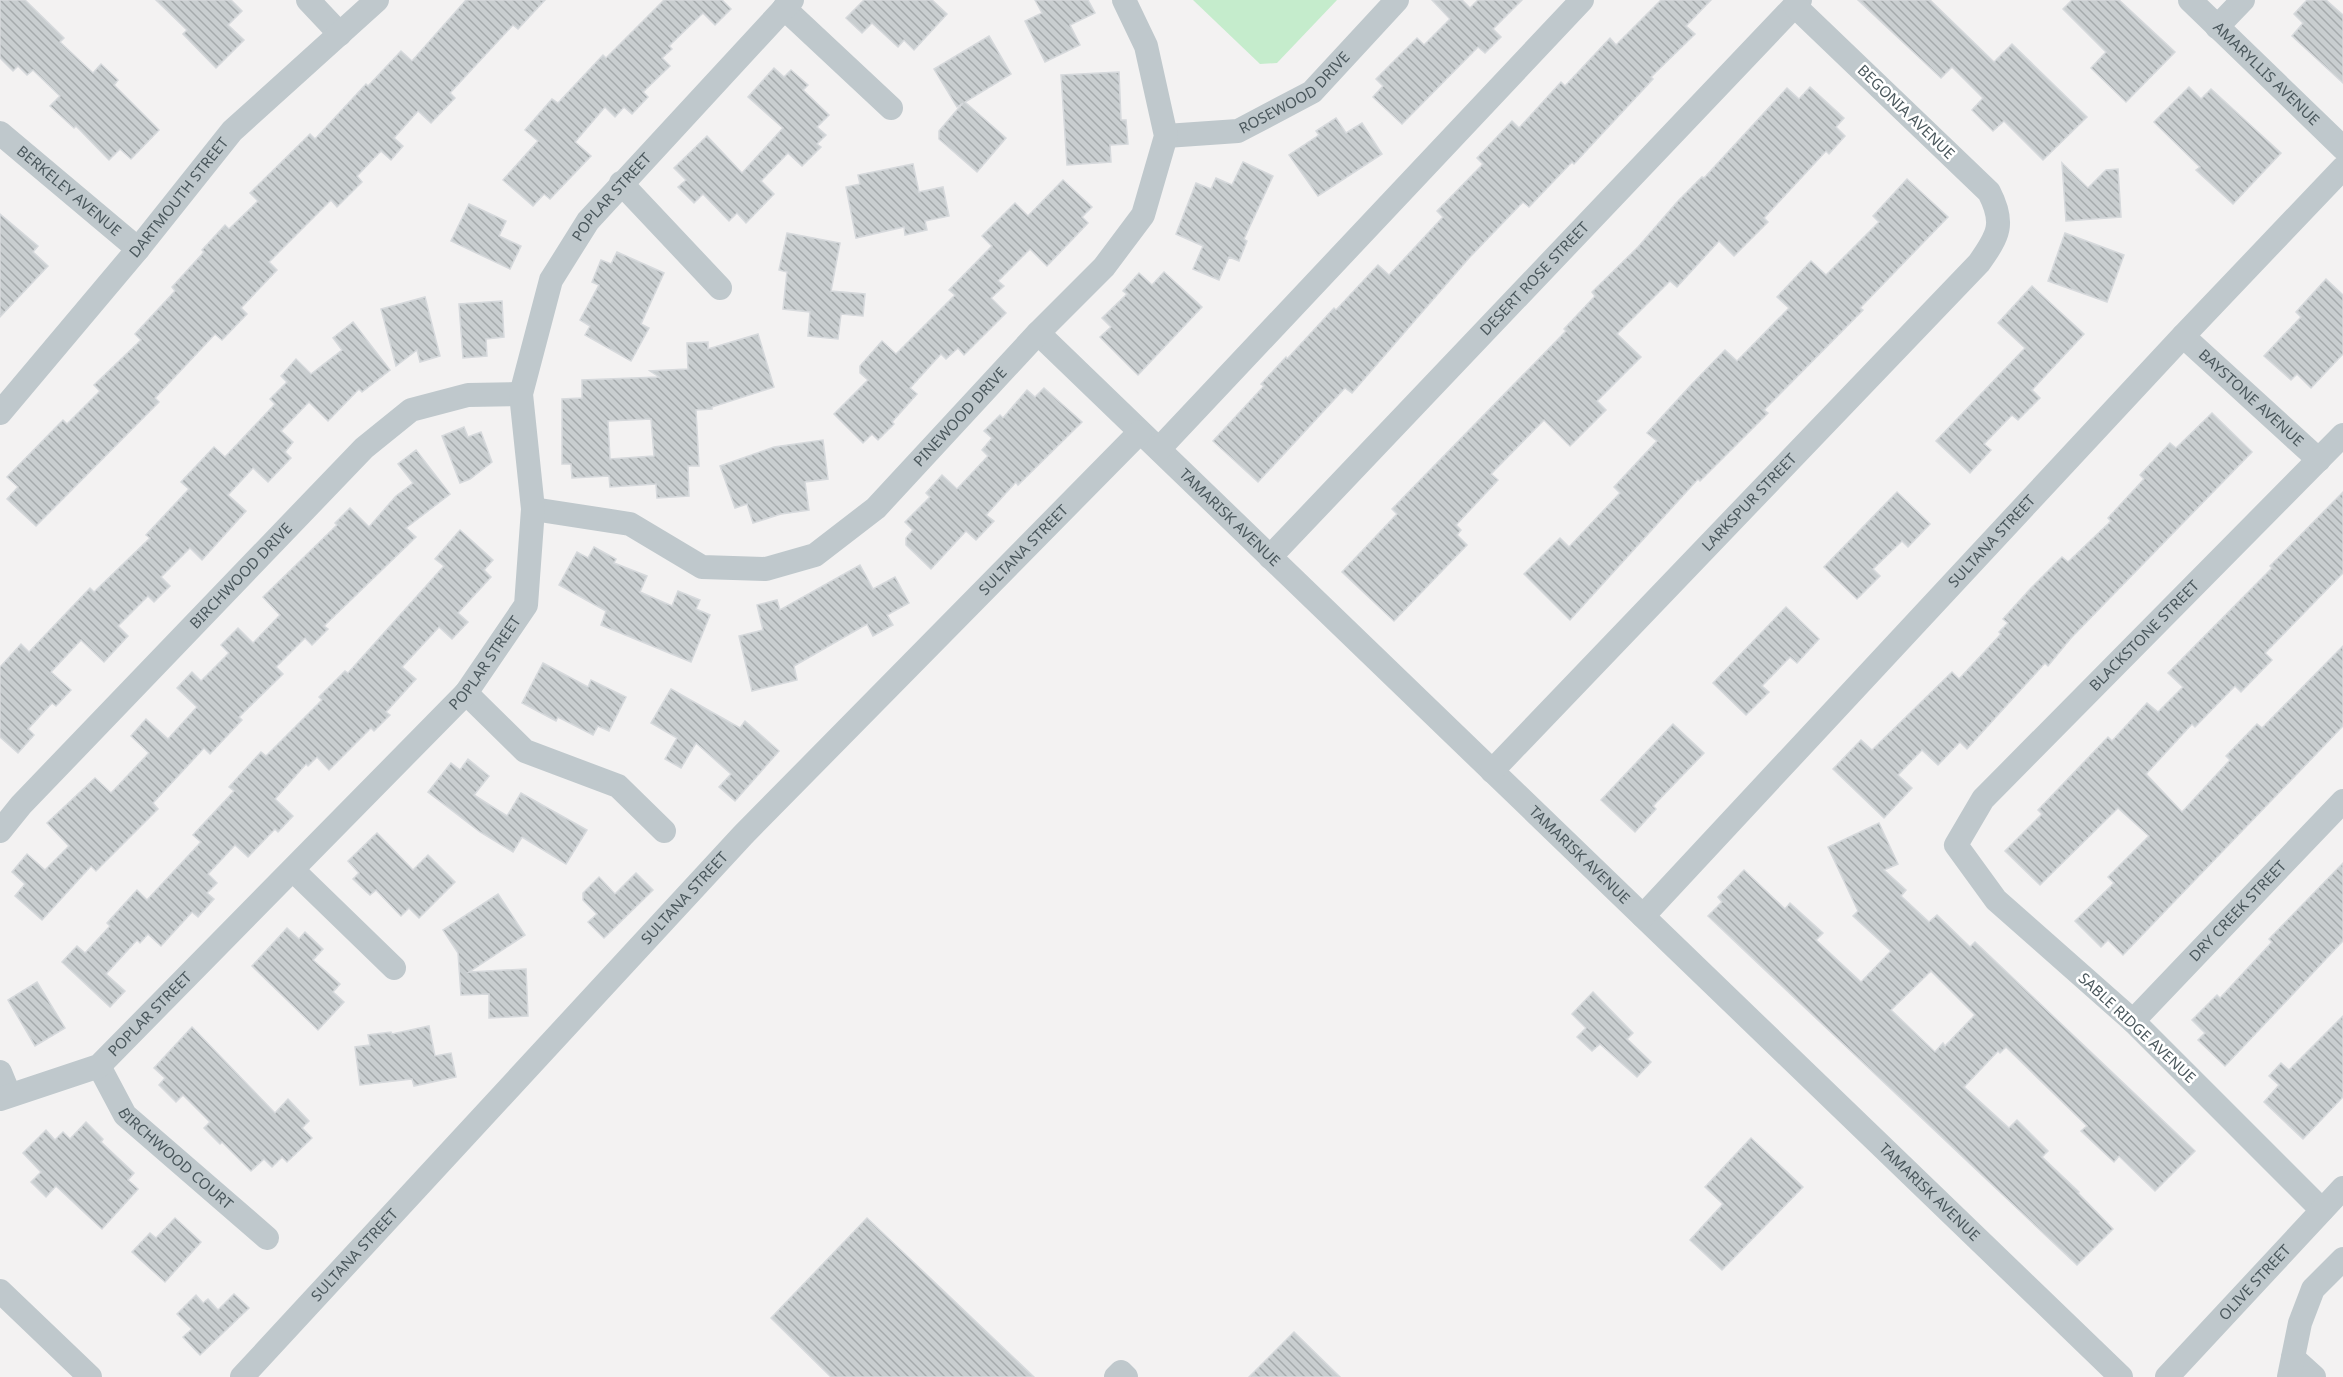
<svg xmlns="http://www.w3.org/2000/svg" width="2343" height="1377" viewBox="0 0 2343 1377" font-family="'Noto Sans',sans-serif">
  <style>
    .garden { fill: #c5eccc }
    .building { fill: url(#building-back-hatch); stroke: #d6d9dc; stroke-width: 1.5; fill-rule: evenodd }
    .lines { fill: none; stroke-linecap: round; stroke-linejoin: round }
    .minor { stroke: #bfc8cc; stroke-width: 24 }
    .labels { text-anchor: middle; stroke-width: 5; stroke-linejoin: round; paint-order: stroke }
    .street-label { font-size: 15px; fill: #4b585d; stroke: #fff }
  </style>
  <defs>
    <pattern id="building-back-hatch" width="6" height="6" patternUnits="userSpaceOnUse" patternTransform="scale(1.5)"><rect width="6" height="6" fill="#c9ced0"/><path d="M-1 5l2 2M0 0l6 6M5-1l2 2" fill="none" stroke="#a5aaac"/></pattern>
  </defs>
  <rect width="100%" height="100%" fill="#f3f2f2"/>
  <path class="garden" d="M1193,0H1337L1277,63L1260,64Z"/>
  <g class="building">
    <path d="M0,0H25L64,38L60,42L93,73L101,64L118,80L114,85L159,130L131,159L120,149L109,160L76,126L74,128L50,106L60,96L33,70L27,75L18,66L13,71L0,58Z"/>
    <path d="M156,0H231L242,11L228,25L244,40L216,68L183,34L187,30Z"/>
    <path d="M466,0H545L518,29L513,25L450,93L455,98L431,123L418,111L394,138L403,146L391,160L381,151L357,176L362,182L337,207L331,200L269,262L277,270L241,308L247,314L222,340L215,334L155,398L159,402L36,526L7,499L18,487L7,477L63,420L67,424L100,391L94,385L141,340L135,334L175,291L172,287L204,252L202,250L225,225L229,229L258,201L250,193L310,134L315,139L366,84L368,86L401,51L412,61Z"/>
    <path d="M664,0H722L731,9L715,25L703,13L669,46L672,49L662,58L670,66L643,92L648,97L632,114L624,107L615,117L605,107L575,142L591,156L550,199L544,194L533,206L503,180L538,141L525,130L552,99L558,103L603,55L606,58Z"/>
    <path d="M864,0H932L947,14L914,50L904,40L898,47L872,23L862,33L846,18Z"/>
    <path d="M1035,0H1088L1095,13L1070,25L1080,45L1045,62L1025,21L1042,13Z"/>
    <path d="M1432,0H1462L1470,8L1478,0H1522L1493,29L1501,37L1485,53L1478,47L1402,124L1373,97L1383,86L1376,79L1417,38L1424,45L1450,19Z"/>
    <path d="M1661,0H1711L1686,26L1695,34L1651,77L1653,79L1574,164L1572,162L1529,207L1523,202L1469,258L1352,393L1345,388L1258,482L1213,441L1264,386L1261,384L1286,357L1287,359L1334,308L1336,310L1378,265L1389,275L1443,217L1437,211L1483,164L1477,158L1512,121L1519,128L1561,82L1565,86L1610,38L1616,45Z"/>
    <path d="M1858,0H1930L1994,62L2012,44L2087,117L2043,160L2004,121L1993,131L1972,110L1983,98L1952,67L1941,78Z"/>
    <path d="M2072,0H2119L2175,52L2126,102L2091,68L2106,52L2063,9Z"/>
    <path d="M2307,0H2326L2343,15V83L2292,36L2303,23L2294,14Z"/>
    <path d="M989,36L1011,74L965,102L1006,138L977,172L939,139V131L963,103L957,107L934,69Z"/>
    <path d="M774,68L784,77L791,70L808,85L803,90L829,115L817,127L826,135L817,144L821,147L802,166L788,153L761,181L774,194L746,223L737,213L729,221L703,194L694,203L678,187L686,180L674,168L707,136L742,173L783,128L748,97Z"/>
    <path d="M1119,72L1121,120H1126L1128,144L1110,145L1111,162L1067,165L1061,75Z"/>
    <path d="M1810,87L1844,118L1836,127L1845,136L1829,154L1826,151L1764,218L1768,222L1734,256L1719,241L1677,287L1670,281L1617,334L1641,357L1597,401L1606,410L1570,446L1544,420L1491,474L1498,480L1456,525L1461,530L1457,535L1467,545L1394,621L1342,572L1397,514L1392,509L1566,331L1564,329L1595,296L1592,292L1638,247L1678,201L1702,177L1704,178L1787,88L1799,99Z"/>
    <path d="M2189,87L2201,99L2211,89L2281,153L2233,204L2196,170L2200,167L2154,122Z"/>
    <path d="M1336,118L1346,133L1362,123L1382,154L1318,196L1289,155L1319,135L1316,131Z"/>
    <path d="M1243,162L1273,176L1244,239L1247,241L1239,261L1229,257L1219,280L1193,269L1203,246L1176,234L1196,183L1211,189L1216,178L1232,185Z"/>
    <path d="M2062,163L2088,188L2106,170L2118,169L2121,217L2066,221Z"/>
    <path d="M913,164L919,192L943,187L949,216L925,221L927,230L905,235L904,227L856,238L846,187L860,184L858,175Z"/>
    <path d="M1907,179L1948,217L1860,308L1863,310L1764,410L1768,413L1700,481L1698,479L1570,620L1524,574L1560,538L1569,547L1620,493L1614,487L1657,441L1647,433L1691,385L1725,350L1737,361L1789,308L1777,297L1811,261L1826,275L1879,222L1873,216Z"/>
    <path d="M1063,180L1092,207L1082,217L1088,223L1047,266L1030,249L998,281L1004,286L991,298L1006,313L964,355L958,348L946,359L941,354L910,388L917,394L892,422L894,424L878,440L872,434L863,443L834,414L868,380L860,373V366L882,341L896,354L955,295L949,290L992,246L982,236L1015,203L1028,216Z"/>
    <path d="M469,204L506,221L499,236L521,246L510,269L451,241Z"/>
    <path d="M0,214L38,246L33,252L48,266L0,317Z"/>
    <path d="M787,233L840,243L831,291L865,294L863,316L841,314L838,339L808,336L810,312L783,309L787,272L779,270Z"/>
    <path d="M2065,233L2124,255L2107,302L2048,281Z"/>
    <path d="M617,252L664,273L641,324L649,328L631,361L585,335L590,326L580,320L599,285L592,282L601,260L611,264Z"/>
    <path d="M1164,272L1202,307L1138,375L1100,337L1111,327L1102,318L1127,294L1123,291L1139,273L1152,285Z"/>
    <path d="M2326,279L2343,295V354L2311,388L2297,374L2291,380L2264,356L2301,317L2296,312Z"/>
    <path d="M2032,286L2084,334L2032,390L2040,398L2018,420L2012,415L1984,444L1991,450L1970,473L1936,441L2025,348L1998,323Z"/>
    <path d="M425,297L440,356L420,362L417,350L396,366L381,309Z"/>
    <path d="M502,301L504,337L486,339L487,356L463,358L459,304Z"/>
    <path d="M353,322L390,370L362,392L359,389L328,421L309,402L281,431L293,442L285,452L291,458L268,482L253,468L228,495L246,511L202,560L190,548L161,577L170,586L154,602L148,596L118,626L128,636L104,662L81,640L51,672L71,690L56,706L52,703L28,729L34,735L18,753L0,737V667L21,644L29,652L90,588L94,592L150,538L146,535L189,489L181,482L214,447L225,457L275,404L270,399L287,382L281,376L296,359L311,374L342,350L333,338Z"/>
    <path d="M758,334L774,387L712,407V409L696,410L699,466H688L689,496L657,498L656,484L610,487L609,476L572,478L571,464H562V399L582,398V380L659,377L650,371L688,369L687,343L708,342V349ZM651,419L654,456L610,459L608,421Z"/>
    <path d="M1044,388L1082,422L1018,485L1016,482L986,515L994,521L976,540L966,531L931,569L906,545V538L913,530L905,522L930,497L926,493L942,475L957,489L988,456L982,450L992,438L984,431L1000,415L1003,418L1027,390L1035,397Z"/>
    <path d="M2212,413L2252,452L2071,638L2048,666L2045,663L1967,749L1960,742L1938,765L1922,750L1898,775L1912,788L1884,818L1833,769L1861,740L1872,750L1952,672L1959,679L2001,634L1999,632L2008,623L2003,619L2031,588L2062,557L2068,562L2111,521L2108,518L2144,479L2140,475L2170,443L2176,448Z"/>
    <path d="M464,427L468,437L481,432L492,462L470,479L460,483L442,436Z"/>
    <path d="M823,440L828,479L805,482L809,510L781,514L753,523L747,504L735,508L720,466L774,447Z"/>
    <path d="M416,450L450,494L406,528L416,537L324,626L328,629L312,645L305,638L276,667L283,674L239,717L242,720L210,754L204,748L153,803L158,809L96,871L91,866L42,920L15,896L25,884L12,872L27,854L45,870L69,846L47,823L95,778L111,793L149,753L131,736L146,719L168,739L197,707L177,688L192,672L201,681L229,653L221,645L238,628L253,643L280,615L263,597L337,525L335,523L350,508L369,527L396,496L413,483L398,464Z"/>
    <path d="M1897,492L1930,524L1908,547L1902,541L1873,569L1880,576L1857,599L1824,567Z"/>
    <path d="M2343,492V573L2265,653L2272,660L2241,692L2235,686L2195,727L2192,724L2146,774L2182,812L2230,760L2226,756L2257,724L2262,728L2343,646V726L2123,955L2108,940L2101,947L2075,921L2114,883L2108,877L2149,836L2118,808L2040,885L2005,851L2042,814L2038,810L2108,737L2112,741L2147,703L2158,712L2183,687L2168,673L2272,568L2270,566Z"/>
    <path d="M460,530L493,560L484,570L491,577L458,613L468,622L452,639L439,627L402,667L416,679L386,712L390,715L374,731L371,728L329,770L317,757L308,766L306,764L275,799L293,816L278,832L275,829L248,857L235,845L208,874L217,883L207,893L214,899L198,917L192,912L161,946L148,934L140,943L137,940L106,974L125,991L110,1007L62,962L77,946L85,953L110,926L107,923L137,890L147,900L201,842L193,835L234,791L229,787L261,752L266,756L322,700L319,697L345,671L348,673L400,615L444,566L435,559Z"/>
    <path d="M594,547L616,559L614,563L647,576L640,592L672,606L678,591L700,600L696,609L710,615L691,662L601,625L606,611L559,585L577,552L588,558Z"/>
    <path d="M860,565L873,589L895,577L909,603L887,615L893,625L873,636L867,624L794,666L797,680L752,691L739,636L763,630L757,605L777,600L780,610Z"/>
    <path d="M1786,607L1819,639L1797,663L1790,657L1762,686L1769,692L1746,715L1713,683Z"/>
    <path d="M543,663L588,687L591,680L626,697L609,731L598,726L593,735L558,717L556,721L522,703Z"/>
    <path d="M671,689L740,728L745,721L779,751L735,801L719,787L731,774L696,743L681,768L665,759L677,738L651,723Z"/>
    <path d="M1673,724L1704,753L1653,806L1656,809L1635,832L1601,800Z"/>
    <path d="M468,759L489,776L474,795L507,816L521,793L587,830L566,864L522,837L513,852L480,832L428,792L451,763L460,770Z"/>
    <path d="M1879,823L1898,864L1884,870L1906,890L1901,896L1929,922L1937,915L1970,947L1975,942L2195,1151L2155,1191L2119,1156L2114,1162L2081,1131L2087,1126L2006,1047L2000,1053L1998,1051L1964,1087L2009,1128L2017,1120L2048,1151L2042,1157L2079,1192L2078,1193L2113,1229L2077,1265L1708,916L1722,902L1718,897L1744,870L1785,909L1790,903L1823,933L1816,940L1861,982L1891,951L1853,916L1858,911L1828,847ZM1931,971L1975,1015L1945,1046L1943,1043L1935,1052L1891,1010Z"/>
    <path d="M377,833L413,870L428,855L455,882L419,918L409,908L401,916L376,890L370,895L353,879L359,873L348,861Z"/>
    <path d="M2343,863V941L2225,1066L2198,1040L2205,1033L2192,1020L2217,995L2220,998L2272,942L2269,939Z"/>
    <path d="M636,873L653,890L604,938L588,922L597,914L583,900V893L599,877L615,894Z"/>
    <path d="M498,894L525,935L469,972L526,969L528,1016L489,1018V994L461,995L458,953L443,930Z"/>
    <path d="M287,928L299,939L305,932L323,949L313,960L340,984L333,992L344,1002L318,1030L252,966Z"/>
    <path d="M37,982L65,1028L35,1046L8,1000Z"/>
    <path d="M1593,992L1633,1033L1627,1039L1651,1062L1637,1077L1600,1044L1592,1051L1577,1037L1586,1028L1572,1014Z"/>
    <path d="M2343,1016V1097L2303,1139L2264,1102L2279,1085L2269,1076L2281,1063L2289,1070Z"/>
    <path d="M429,1026L435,1056L451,1053L456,1077L414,1086L412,1079L360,1085L355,1047L370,1045L368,1035L391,1032L392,1034Z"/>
    <path d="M192,1027L275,1113L288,1099L309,1121L302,1128L312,1138L287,1162L282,1157L272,1167L264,1159L251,1171L222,1142L220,1144L204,1128L210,1122L183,1095L176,1102L159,1085L165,1078L154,1068Z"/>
    <path d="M86,1122L103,1139L101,1142L134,1173L128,1180L138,1189L102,1229L56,1186L46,1197L31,1182L41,1172L23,1153L46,1130L55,1140L63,1132L70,1139Z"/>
    <path d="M1751,1138L1803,1187L1722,1270L1690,1240L1723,1204L1705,1187Z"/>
    <path d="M175,1218L201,1242L165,1282L132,1252L150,1233L156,1238Z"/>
    <path d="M867,1218L1034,1377H831L771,1318Z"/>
    <path d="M234,1294L249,1308L200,1355L183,1337L192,1329L177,1314L196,1295L203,1303L208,1299L218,1310Z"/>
    <path d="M1294,1332L1340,1377H1249Z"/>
  </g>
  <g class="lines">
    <g class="minor">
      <path d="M308,0L340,34"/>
      <path id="s1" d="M2190,0L2343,148"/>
      <path d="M784,8L891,108"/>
      <path d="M2217,27L2243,0"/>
      <path id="s2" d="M0,133L138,249"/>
      <path id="s3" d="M1166,136L1238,131L1312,92L1397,0"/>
      <path d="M621,183L720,288"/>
      <path id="s4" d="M1038,333L2121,1377"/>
      <path id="s5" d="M2183,336L2319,460"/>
      <path id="s6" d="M0,413L138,249L232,131L377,0"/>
      <path d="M1159,449L1582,0"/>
      <path id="s7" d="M533,509L630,524L702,567L766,569L815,555L876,508L1038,333L1104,267L1143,215L1166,136L1146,46L1124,0"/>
      <path id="s8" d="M1270,557L1800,0"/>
      <path d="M466,693L525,751L618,786L664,831"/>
      <path id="s9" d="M1492,771L1979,263C1999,235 2005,223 1989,192L1795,6"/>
      <path id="s10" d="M0,831L21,805L364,448L411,410L468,395L521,394"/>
      <path d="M294,871L394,968"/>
      <path id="s11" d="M1643,916L2183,336L2343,168"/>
      <path id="s12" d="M2133,1021L2343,801"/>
      <path id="s13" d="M99,1066L125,1115L267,1238"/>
      <path d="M0,1072L9,1094"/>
      <path id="s14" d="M0,1099L99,1066L466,693L526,605L533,509L521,394L551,280L588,221L792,0"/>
      <path id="s15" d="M2322,1210L2133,1021L1996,900L1956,845L1983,799L2343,435"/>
      <path d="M0,1291L90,1377"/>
      <path d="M2293,1358L2314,1377"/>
      <path id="s16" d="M242,1377L743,835L1140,432"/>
      <path d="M1116,1377L1121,1372L1126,1377"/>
      <path id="s17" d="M2167,1377L2343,1188"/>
      <path d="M2289,1377L2300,1323L2313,1289L2343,1259"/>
    </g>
  </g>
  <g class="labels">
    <g class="street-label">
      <text dy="5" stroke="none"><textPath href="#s1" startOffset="106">AMARYLLIS AVENUE</textPath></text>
      <text dy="5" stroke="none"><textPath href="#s3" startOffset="141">ROSEWOOD DRIVE</textPath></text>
      <text transform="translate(1906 112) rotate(44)" y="5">BEGONIA AVENUE</text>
      <text dy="5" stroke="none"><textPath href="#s2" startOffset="90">BERKELEY AVENUE</textPath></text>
      <text dy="5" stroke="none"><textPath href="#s6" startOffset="280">DARTMOUTH STREET</textPath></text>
      <text dy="5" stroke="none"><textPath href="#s14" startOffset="1167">POPLAR STREET</textPath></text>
      <text dy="5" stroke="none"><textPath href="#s8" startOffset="384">DESERT ROSE STREET</textPath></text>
      <text dy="5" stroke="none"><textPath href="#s5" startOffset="92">BAYSTONE AVENUE</textPath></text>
      <text dy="5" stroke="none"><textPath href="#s7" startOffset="498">PINEWOOD DRIVE</textPath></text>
      <text dy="5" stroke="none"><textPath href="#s9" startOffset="372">LARKSPUR STREET</textPath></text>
      <text dy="5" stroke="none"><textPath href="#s4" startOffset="266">TAMARISK AVENUE</textPath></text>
      <text dy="5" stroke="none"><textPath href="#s11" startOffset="512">SULTANA STREET</textPath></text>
      <text dy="5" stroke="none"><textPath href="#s16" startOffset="1138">SULTANA STREET</textPath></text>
      <text dy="5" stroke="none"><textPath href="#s10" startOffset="351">BIRCHWOOD DRIVE</textPath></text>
      <text dy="5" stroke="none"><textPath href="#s15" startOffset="801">BLACKSTONE STREET</textPath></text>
      <text dy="5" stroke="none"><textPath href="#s14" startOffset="663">POPLAR STREET</textPath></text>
      <text dy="5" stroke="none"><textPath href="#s4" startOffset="752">TAMARISK AVENUE</textPath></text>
      <text dy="5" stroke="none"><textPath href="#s16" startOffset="652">SULTANA STREET</textPath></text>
      <text dy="5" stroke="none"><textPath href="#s12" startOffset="152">DRY CREEK STREET</textPath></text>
      <text dy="5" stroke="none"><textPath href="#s14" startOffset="177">POPLAR STREET</textPath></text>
      <text transform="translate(2137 1028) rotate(43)" y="5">SABLE RIDGE AVENUE</text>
      <text dy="5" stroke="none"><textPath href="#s13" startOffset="122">BIRCHWOOD COURT</textPath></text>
      <text dy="5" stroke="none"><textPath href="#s4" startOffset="1238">TAMARISK AVENUE</textPath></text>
      <text dy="5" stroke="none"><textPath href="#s16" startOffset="166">SULTANA STREET</textPath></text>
      <text dy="5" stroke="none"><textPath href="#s17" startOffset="129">OLIVE STREET</textPath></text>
    </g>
  </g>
</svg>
